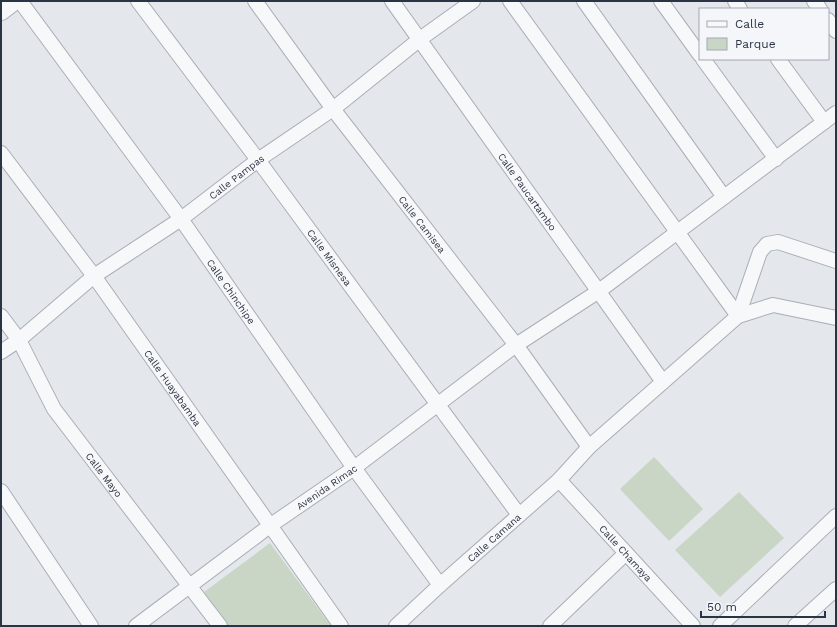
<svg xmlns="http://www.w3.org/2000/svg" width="837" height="627" viewBox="0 0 837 627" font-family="'Work Sans',sans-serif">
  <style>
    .green { fill: #c9d6c5 }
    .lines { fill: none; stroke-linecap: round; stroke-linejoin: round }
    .minor-casing { stroke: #a9aeb7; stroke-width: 16 }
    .tertiary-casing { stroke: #a9aeb7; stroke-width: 20 }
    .minor { stroke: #f7f8fa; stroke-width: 14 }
    .tertiary { stroke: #f7f8fa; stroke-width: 18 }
    .labels { text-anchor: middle; stroke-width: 3; stroke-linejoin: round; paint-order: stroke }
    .street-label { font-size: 10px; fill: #2b3445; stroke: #f4f6f9 }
  </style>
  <rect width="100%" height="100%" fill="#e4e7ec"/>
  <g class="green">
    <path d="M654,457L703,509L669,541L620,489Z"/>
    <path d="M739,492L784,538L720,597L675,550Z"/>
    <path d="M270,543L331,626H228L204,592Z"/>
  </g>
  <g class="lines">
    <defs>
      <g id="minor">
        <path id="s1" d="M20,1L181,219L354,468L440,585"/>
        <path id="s2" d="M138,1L258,160L519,515"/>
        <path id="s3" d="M255,1L333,109L516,345L589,447"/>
        <path id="s4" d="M392,1L663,382"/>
        <path d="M510,1L738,316"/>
        <path d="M584,1L724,197"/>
        <path d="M661,1L700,55"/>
        <path d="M735,1L740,9"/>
        <path d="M814,1L820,9"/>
        <path d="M828,20L836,31"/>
        <path d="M703,59L776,159"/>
        <path d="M778,59L824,122"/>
        <path id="s5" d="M1,153L94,276L341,626"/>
        <path id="s6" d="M1,316L19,340L54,409L220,626"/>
        <path d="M738,316L760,252L767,244L778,242L836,261"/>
        <path id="s7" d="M1,352L19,340L94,276L181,219L258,160L333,109L420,39L473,1"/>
        <path id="s8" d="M559,480L693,626"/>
        <path d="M1,491L91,626"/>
        <path id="s9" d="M136,626L271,525L354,468L516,345L599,291L836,113"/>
        <path id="s10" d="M396,626L440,585L559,480L589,447L738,316L773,305L836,318"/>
        <path d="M550,626L626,553"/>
        <path d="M720,626L836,516"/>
        <path d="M795,626L836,589"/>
      </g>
      <path id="tertiary" d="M1,11L14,1"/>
    </defs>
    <use href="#minor" class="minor-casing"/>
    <use href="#tertiary" class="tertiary-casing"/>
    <use href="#minor" class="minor"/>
    <use href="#tertiary" class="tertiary"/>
  </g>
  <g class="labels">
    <g class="street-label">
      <text dy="4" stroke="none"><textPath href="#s7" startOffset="294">Calle Pampas</textPath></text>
      <text dy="4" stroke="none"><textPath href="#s4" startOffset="234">Calle Paucartambo</textPath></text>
      <text dy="4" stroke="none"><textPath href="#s3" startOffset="279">Calle Camisea</textPath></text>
      <text dy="4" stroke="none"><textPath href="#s2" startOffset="320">Calle Misnesa</textPath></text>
      <text dy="4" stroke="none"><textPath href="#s1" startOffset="359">Calle Chinchipe</textPath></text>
      <text dy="4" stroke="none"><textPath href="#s5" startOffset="291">Calle Huayabamba</textPath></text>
      <text dy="4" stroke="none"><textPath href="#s6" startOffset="190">Calle Mayo</textPath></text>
      <text dy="4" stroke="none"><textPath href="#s9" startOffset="236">Avenida Rimac</textPath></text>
      <text dy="4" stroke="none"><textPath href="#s10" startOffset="132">Calle Camana</textPath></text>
      <text dy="4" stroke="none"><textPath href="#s8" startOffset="99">Calle Chamaya</textPath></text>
    </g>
  </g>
  <rect width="837" height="627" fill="none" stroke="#2b3445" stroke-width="4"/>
  <rect x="699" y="8" width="130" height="52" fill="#f4f6f9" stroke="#a4a8b1"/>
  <rect x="707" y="21" width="20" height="6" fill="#f7f8fa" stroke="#a4a8b1"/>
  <text x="735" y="28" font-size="12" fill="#2b3445">Calle</text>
  <rect x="707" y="38" width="20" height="12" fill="#c9d6c5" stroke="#a4a8b1"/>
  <text x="735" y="48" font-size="12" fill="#2b3445">Parque</text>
  <path d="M701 611v6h124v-6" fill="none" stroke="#2b3445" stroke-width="2"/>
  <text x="707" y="611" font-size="12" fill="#2b3445" stroke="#f4f6f9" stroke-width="3" paint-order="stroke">50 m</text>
</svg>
